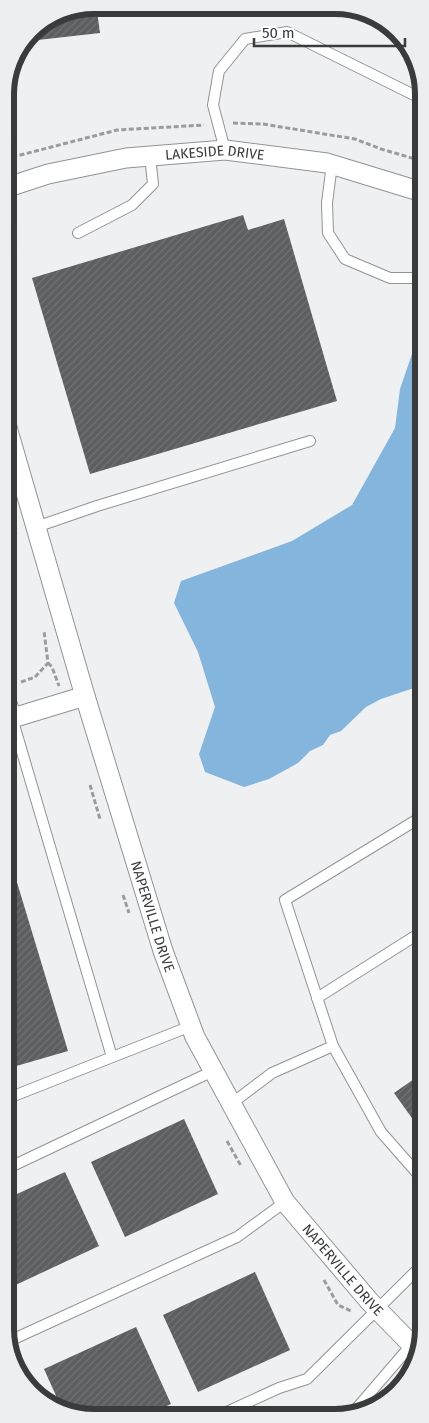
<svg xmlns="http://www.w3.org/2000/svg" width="429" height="1423" viewBox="0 0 429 1423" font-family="'Fira Sans',sans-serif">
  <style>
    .water { fill: #84b6dd }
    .building { fill: url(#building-hatch) }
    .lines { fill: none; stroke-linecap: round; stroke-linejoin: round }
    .service-casing { stroke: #939395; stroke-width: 12 }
    .minor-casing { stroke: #939395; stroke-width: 21 }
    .path { stroke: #9b9c9d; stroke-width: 3; stroke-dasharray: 5 2.5; stroke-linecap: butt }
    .service { stroke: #fff; stroke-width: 10 }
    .minor { stroke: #fff; stroke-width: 19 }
    .labels { text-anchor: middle; stroke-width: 5; stroke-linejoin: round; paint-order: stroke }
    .street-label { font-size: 14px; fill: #3a3b3b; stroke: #fdfeff }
    .rim { fill: none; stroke: #3a3b3b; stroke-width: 6 }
  </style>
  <defs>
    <pattern id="building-hatch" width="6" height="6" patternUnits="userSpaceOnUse" patternTransform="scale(1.25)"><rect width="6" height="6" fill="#5d5e5f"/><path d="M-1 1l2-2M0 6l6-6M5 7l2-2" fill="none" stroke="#727273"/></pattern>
  </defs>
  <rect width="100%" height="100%" fill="#eff0f2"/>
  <path class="water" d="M423,345V685L381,699L366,707L341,731L330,735L323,745L310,751L298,763L269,779L244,787L205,772L199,754L215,707L198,652L174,603L181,581L292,541L352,505L395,428L400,389L414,348Z"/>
  <g class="building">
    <path d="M97,11L100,33L29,41L31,31L60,12Z"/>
    <path d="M243,215L248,230L284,219L337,401L90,474L32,278Z"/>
    <path d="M6,846L68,1051L6,1069Z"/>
    <path d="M424,1072V1135L394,1093Z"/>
    <path d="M184,1119L218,1194L125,1237L91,1162Z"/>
    <path d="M65,1172L99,1246L7,1289L6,1199Z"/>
    <path d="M255,1272L290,1350L198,1392L163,1315Z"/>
    <path d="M136,1327L171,1404L144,1416H76L62,1409L44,1369Z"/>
  </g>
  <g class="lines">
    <defs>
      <g id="service">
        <path d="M225,150L213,105L219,71L245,39L287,32L422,99"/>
        <path d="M332,164L327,203L328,233L345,259L390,278H415L423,267"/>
        <path d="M78,233L132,205L153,184L150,156"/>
        <path d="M36,527L97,506L310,441"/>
        <path d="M6,685L16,717"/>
        <path d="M12,718L112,1057"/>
        <path d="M317,998L423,931"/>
        <path d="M333,1046L285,900L423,816"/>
        <path d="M6,1099L191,1026"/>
        <path d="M231,1104L272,1073L333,1046L381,1132L424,1181"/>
        <path d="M6,1169L213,1071"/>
        <path d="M7,1342L237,1237L285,1202"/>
        <path d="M218,1416L279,1388L307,1379L424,1263"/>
        <path d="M350,1416L412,1344"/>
      </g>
      <g id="minor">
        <path id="s1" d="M5,188L48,174L126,158L225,150L327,163L422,192"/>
        <path id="s2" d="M6,424L85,696L163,951L195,1037L285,1202L370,1302L417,1350"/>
        <path d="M6,720L85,696"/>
      </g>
    </defs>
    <use href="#service" class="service-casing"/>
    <use href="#minor" class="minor-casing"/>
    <g class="path">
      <path d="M233,123L263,124L355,139L381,149L422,161"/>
      <path d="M5,159L117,130L204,125"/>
      <path d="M6,505L16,534"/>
      <path d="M48,663L52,667L59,686"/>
      <path d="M21,682L35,677L48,663L44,631"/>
      <path d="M90,785L100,819"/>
      <path d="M123,895L129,913"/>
      <path d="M227,1141L241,1166"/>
      <path d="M324,1280L338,1305L351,1311"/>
    </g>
    <use href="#service" class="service"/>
    <use href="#minor" class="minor"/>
  </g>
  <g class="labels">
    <g class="street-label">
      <text dy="5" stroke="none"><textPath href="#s1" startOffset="214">LAKESIDE DRIVE</textPath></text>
      <text dy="5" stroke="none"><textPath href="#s2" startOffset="514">NAPERVILLE DRIVE</textPath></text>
      <text dy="5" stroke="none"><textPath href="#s2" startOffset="919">NAPERVILLE DRIVE</textPath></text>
    </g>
  </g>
  <path d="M0 0H429V1423H0ZM94 14H335A80 80 0 0 1 415 94V1329A80 80 0 0 1 335 1409H94A80 80 0 0 1 14 1329V94A80 80 0 0 1 94 14Z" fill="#edeeef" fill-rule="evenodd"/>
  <path class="rim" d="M94 14H335A80 80 0 0 1 415 94V1329A80 80 0 0 1 335 1409H94A80 80 0 0 1 14 1329V94A80 80 0 0 1 94 14Z"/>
  <path d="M254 38v8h151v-8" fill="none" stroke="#3a3b3b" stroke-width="2.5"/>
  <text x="262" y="38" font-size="15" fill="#3a3b3b" stroke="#fdfeff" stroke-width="4" paint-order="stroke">50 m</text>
</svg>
